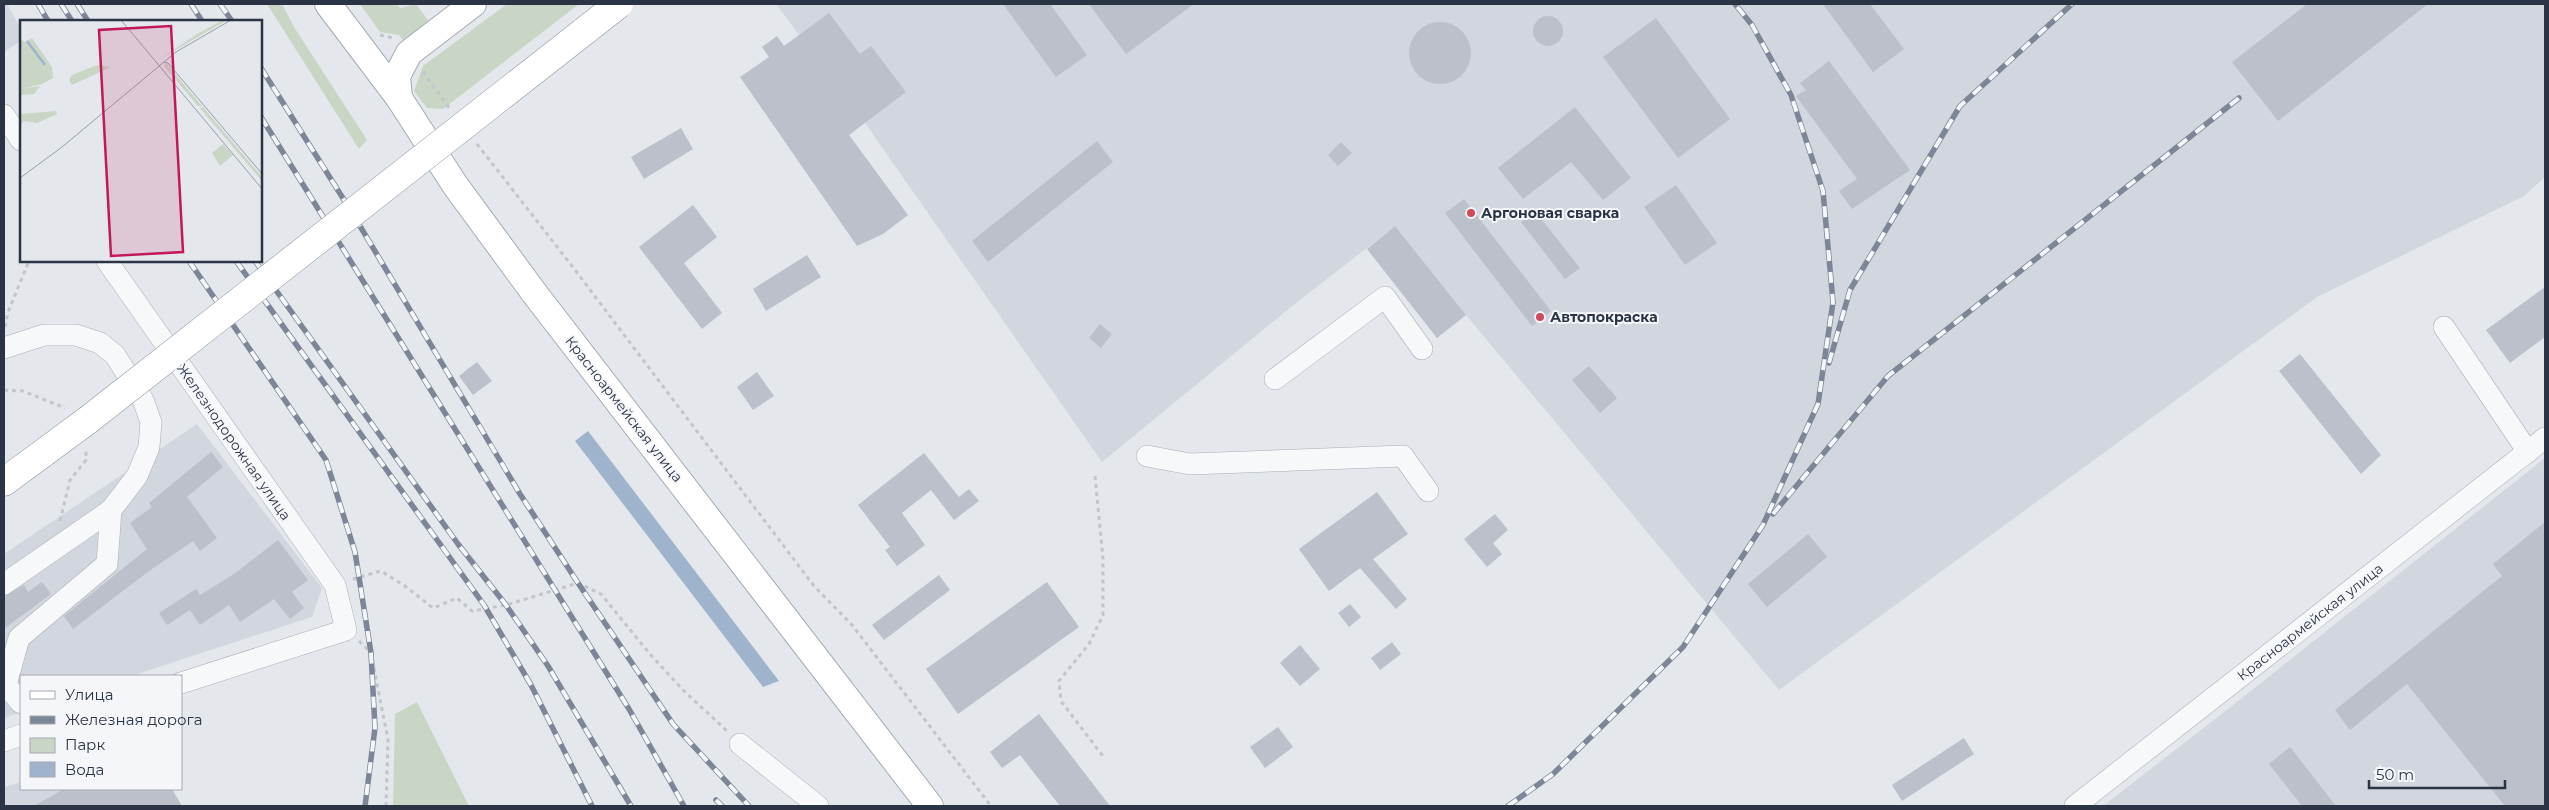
<svg xmlns="http://www.w3.org/2000/svg" width="2549" height="810" viewBox="0 0 2549 810" font-family="Montserrat,sans-serif">
  <style>
    .built { fill: #d2d6de }
    .green { fill: #c9d6c5 }
    .water { fill: #9fb4cc }
    .building { fill: #bbc0ca }
    .lines { fill: none; stroke-linecap: round; stroke-linejoin: round }
    .minor-casing { stroke: #a9aeb7; stroke-width: 22 }
    .major-casing { stroke: #a3abb8; stroke-width: 28 }
    .highway-casing { stroke: #8b94a3; stroke-width: 29 }
    .path { stroke: #c2c5cb; stroke-width: 3; stroke-dasharray: 4 4; stroke-linecap: butt }
    .minor { stroke: #f7f8fa; stroke-width: 21 }
    .major { stroke: #fff; stroke-width: 26 }
    .highway { stroke: #fff; stroke-width: 28 }
    .rail-casing { stroke: #7d8696; stroke-width: 5.5 }
    .rail { stroke: #f4f6f9; stroke-width: 4; stroke-dasharray: 11; stroke-linecap: butt }
    .highway-bridge-casing { stroke: #8b94a3; stroke-width: 29; stroke-linecap: butt }
    .highway-bridge { stroke: #fff; stroke-width: 28 }
    .poi-dot { fill: #d1495b; stroke: #f4f6f9; stroke-width: 2 }
    .labels { text-anchor: middle; stroke-width: 4; stroke-linejoin: round; paint-order: stroke }
    .poi-label { font-size: 14px; font-weight: bold; fill: #2b3445; stroke: #f4f6f9; text-anchor: start }
    .street-label { font-size: 14px; fill: #2b3445; stroke: #f4f6f9 }
    .inset-river { fill: none; stroke: #9fb4cc; stroke-width: 2.5 }
    .inset-road { fill: none; stroke: #9a9fa9; stroke-width: 1 }
    .view { fill: #c2185b; fill-opacity: 0.15; stroke: #c2185b; stroke-width: 2.5 }
    .inset-edge { fill: none; stroke: #2b3445; stroke-width: 2.5 }
  </style>
  <rect width="100%" height="100%" fill="#e4e7ec"/>
  <g class="built">
    <path d="M4,4H7L21,29V41L4,52Z"/>
    <path d="M776,4H2545V177L2524,196L2317,297L1779,690L1466,315L1395,226L1291,307L1102,462L865,123Z"/>
    <path d="M197,424L322,588L312,617L131,676H21V712L4,718V554Z"/>
    <path d="M2545,458V806H2103L2228,709Z"/>
    <path d="M21,782V789H122L131,806H4V787Z"/>
  </g>
  <g class="green">
    <path d="M267,4H282L294,27L367,140L359,149Z"/>
    <path d="M360,4H396L400,8L416,4L434,28L406,44L399,35L380,32Z"/>
    <path d="M507,4H579L443,109L427,108L414,91L423,66Z"/>
    <path d="M417,702L469,806H393L395,714Z"/>
  </g>
  <path class="water" d="M588,431L779,681L763,687L575,441Z"/>
  <g class="building">
    <path d="M1003,4H1050L1087,55L1056,77Z"/>
    <path d="M1089,4H1194L1126,54Z"/>
    <path d="M1823,4H1870L1904,49L1873,72Z"/>
    <path d="M2307,4H2428L2278,121L2232,62Z"/>
    <path d="M829,13L860,54L871,46L906,92L849,135L908,215L883,234L857,246L740,77L769,57L762,47L777,36L784,46Z"/>
    <circle cx="1548" cy="31" r="15"/>
    <path d="M1656,18L1730,119L1678,158L1603,57Z"/>
    <circle cx="1440" cy="53" r="31"/>
    <path d="M1829,61L1910,170L1852,209L1839,191L1857,179L1796,96L1806,90L1800,83Z"/>
    <path d="M1575,107L1631,178L1603,200L1571,162L1523,199L1498,168Z"/>
    <path d="M681,128L693,149L644,179L631,157Z"/>
    <path d="M1097,141L1113,162L988,262L972,241Z"/>
    <path d="M1341,142L1352,153L1338,166L1328,155Z"/>
    <path d="M1676,185L1717,243L1685,265L1644,207Z"/>
    <path d="M1464,199L1551,311L1532,326L1445,213Z"/>
    <path d="M693,205L717,237L684,263L722,313L702,329L639,247Z"/>
    <path d="M1535,211L1580,268L1565,279L1521,222Z"/>
    <path d="M1395,226L1466,315L1437,338L1367,249Z"/>
    <path d="M807,255L821,277L766,311L753,289Z"/>
    <path d="M2545,287V337L2510,363L2486,330Z"/>
    <path d="M1100,324L1112,334L1101,348L1089,338Z"/>
    <path d="M2300,354L2381,455L2361,474L2279,371Z"/>
    <path d="M477,362L492,381L473,395L459,376Z"/>
    <path d="M1589,366L1617,398L1600,413L1572,380Z"/>
    <path d="M757,372L774,396L753,410L737,387Z"/>
    <path d="M211,452L223,467L187,497L217,538L200,551L193,541L149,571L73,629L64,616L147,549L130,523L152,507L149,503Z"/>
    <path d="M924,453L959,497L969,489L979,501L954,520L931,490L902,513L925,545L897,566L885,550L890,547L858,505Z"/>
    <path d="M1377,492L1408,534L1373,559L1407,599L1396,609L1360,568L1329,591L1299,549Z"/>
    <path d="M1495,514L1508,530L1493,543L1502,554L1487,567L1464,539Z"/>
    <path d="M2545,522V806H2505L2407,684L2350,730L2335,710L2502,576L2493,564Z"/>
    <path d="M1808,534L1827,557L1767,607L1748,584Z"/>
    <path d="M278,540L308,580L292,592L304,608L290,619L274,599L240,622L229,605L200,625L190,610L167,625L159,613L196,589L200,595L234,574Z"/>
    <path d="M939,575L950,590L884,640L872,625Z"/>
    <path d="M42,582L51,594L4,629V596L24,585L28,592Z"/>
    <path d="M1047,582L1079,627L958,714L926,669Z"/>
    <path d="M1350,604L1361,617L1349,627L1338,613Z"/>
    <path d="M1392,642L1401,654L1380,670L1371,658Z"/>
    <path d="M1300,645L1320,669L1300,686L1280,663Z"/>
    <path d="M1039,714L1110,806H1060L1020,755L1002,768L990,752Z"/>
    <path d="M1278,727L1293,747L1265,768L1250,747Z"/>
    <path d="M1964,738L1974,754L1902,801L1892,785Z"/>
    <path d="M2290,747L2336,806H2302L2269,764Z"/>
    <path d="M64,789H172L182,806H34Z"/>
  </g>
  <g class="lines">
    <defs>
      <g id="minor">
        <path d="M4,115L21,140"/>
        <path d="M107,261L335,585L346,630L181,683"/>
        <path d="M2444,327L2528,452"/>
        <path d="M4,348L44,335H76L100,343L115,355L143,400L151,422L149,447L137,476L111,510L107,564L19,638L6,685L21,703"/>
        <path d="M1275,379L1385,297L1422,349"/>
        <path d="M1147,456L1190,464L1403,456L1428,491"/>
        <path d="M4,584L111,510"/>
        <path d="M4,741L21,735"/>
        <path d="M740,744L818,806"/>
        <path d="M2075,806L2545,438"/>
      </g>
      <g id="major">
        <path d="M328,4L399,98L455,185L535,294L930,806"/>
        <path d="M399,98L397,76L409,53L473,4"/>
      </g>
      <path id="highway" d="M4,482L88,420"/>
    </defs>
    <use href="#minor" class="minor-casing"/>
    <use href="#major" class="major-casing"/>
    <use href="#highway" class="highway-casing"/>
    <g class="path">
      <path d="M380,35L393,38"/>
      <path d="M423,72L450,109"/>
      <path d="M477,144L572,266L814,586L852,625L991,806"/>
      <path d="M5,327L8,312L29,261"/>
      <path d="M4,390L23,391L65,408"/>
      <path d="M1095,476L1103,558V615L1089,644L1059,681L1061,701L1105,759"/>
      <path d="M60,521L70,480L86,460V448"/>
      <path d="M353,579L381,571L405,586L433,608L457,598L472,611L506,605L578,583L601,594L649,653L683,690L727,731"/>
      <path d="M359,641L371,653L388,740L386,806"/>
    </g>
    <use href="#minor" class="minor"/>
    <use href="#major" class="major"/>
    <use href="#highway" class="highway"/>
    <defs>
      <g id="rail">
        <path d="M38,4L48,21"/>
        <path d="M61,4L72,21"/>
        <path d="M77,4L88,21"/>
        <path d="M191,4L202,21"/>
        <path d="M220,4L232,21"/>
        <path d="M261,68L351,211L520,494L578,583L673,724L749,806"/>
        <path d="M261,117L629,709L684,806"/>
        <path d="M189,261L326,460L355,552L371,653L375,728L365,806"/>
        <path d="M236,261L484,605L531,685L592,806"/>
        <path d="M255,261L458,544L506,605L548,666L631,806"/>
        <path d="M1829,363L1850,290L1960,106L2072,4"/>
        <path d="M1773,514L1888,376L2239,98"/>
        <path d="M716,800L722,806"/>
        <path d="M1508,806L1553,774L1683,647L1763,525L1818,404L1833,302L1823,191L1791,95L1752,25L1735,4"/>
      </g>
    </defs>
    <use href="#rail" class="rail-casing"/>
    <use href="#rail" class="rail"/>
    <defs>
      <path id="highway-bridge" d="M88,420L619,4"/>
    </defs>
    <use href="#highway-bridge" class="highway-bridge-casing"/>
    <use href="#highway-bridge" class="highway-bridge"/>
  </g>
  <g class="poi-dot">
    <circle cx="1471" cy="213" r="5"/>
    <circle cx="1540" cy="317" r="5"/>
  </g>
  <g class="labels">
    <g class="poi-label">
      <text x="1481" y="218">Аргоновая сварка</text>
      <text x="1550" y="322">Автопокраска</text>
    </g>
    <g class="street-label">
      <text transform="translate(624 409) rotate(52)" y="5">Красноармейская улица</text>
      <text transform="translate(234 442) rotate(55)" y="5">Железнодорожная улица</text>
      <text transform="translate(2310 622) rotate(-38)" y="5">Красноармейская улица</text>
    </g>
  </g>
  <g transform="translate(20 20)">
    <rect width="242" height="242" fill="#e4e7ec"/>
    <path d="M203,0H207L140,39L177,14ZM12,18L32,47L33,58L22,64L1,69L20,66L14,74L0,75V19L5,22ZM145,43L147,44L182,86H178L144,46ZM77,45L91,47L52,65L49,60L52,55ZM183,87L242,157V161L180,88ZM36,91L37,94L17,103L3,101L0,109V94ZM203,124L213,135L200,146L192,133Z" fill="#c9d6c5"/>
    <path class="inset-river" d="M7,21L25,45"/>
    <path class="inset-road" d="M101,0L243,170M144,42L148,43L243,155M0,158L42,127L156,32L211,0"/>
    <path class="view" d="M151,6L163,232L91,236L79,10Z"/>
    <rect width="242" height="242" class="inset-edge"/>
  </g>
  <rect width="2549" height="810" fill="none" stroke="#2b3445" stroke-width="10"/>
  <rect x="20" y="675" width="162" height="115" fill="#f4f6f9" stroke="#a4a8b1"/>
  <rect x="30" y="691" width="25" height="8" fill="#ffffff" stroke="#a4a8b1"/>
  <text x="65" y="700" font-size="15" fill="#2b3445">Улица</text>
  <rect x="30" y="716" width="25" height="8" fill="#7d8696" stroke="#a4a8b1"/>
  <text x="65" y="725" font-size="15" fill="#2b3445">Железная дорога</text>
  <rect x="30" y="738" width="25" height="15" fill="#c9d6c5" stroke="#a4a8b1"/>
  <text x="65" y="750" font-size="15" fill="#2b3445">Парк</text>
  <rect x="30" y="762" width="25" height="15" fill="#9fb4cc" stroke="#a4a8b1"/>
  <text x="65" y="775" font-size="15" fill="#2b3445">Вода</text>
  <path d="M2369 780v8h136v-8" fill="none" stroke="#2b3445" stroke-width="2.5"/>
  <text x="2376" y="780" font-size="15" fill="#2b3445" stroke="#f4f6f9" stroke-width="4" paint-order="stroke">50 m</text>
</svg>
